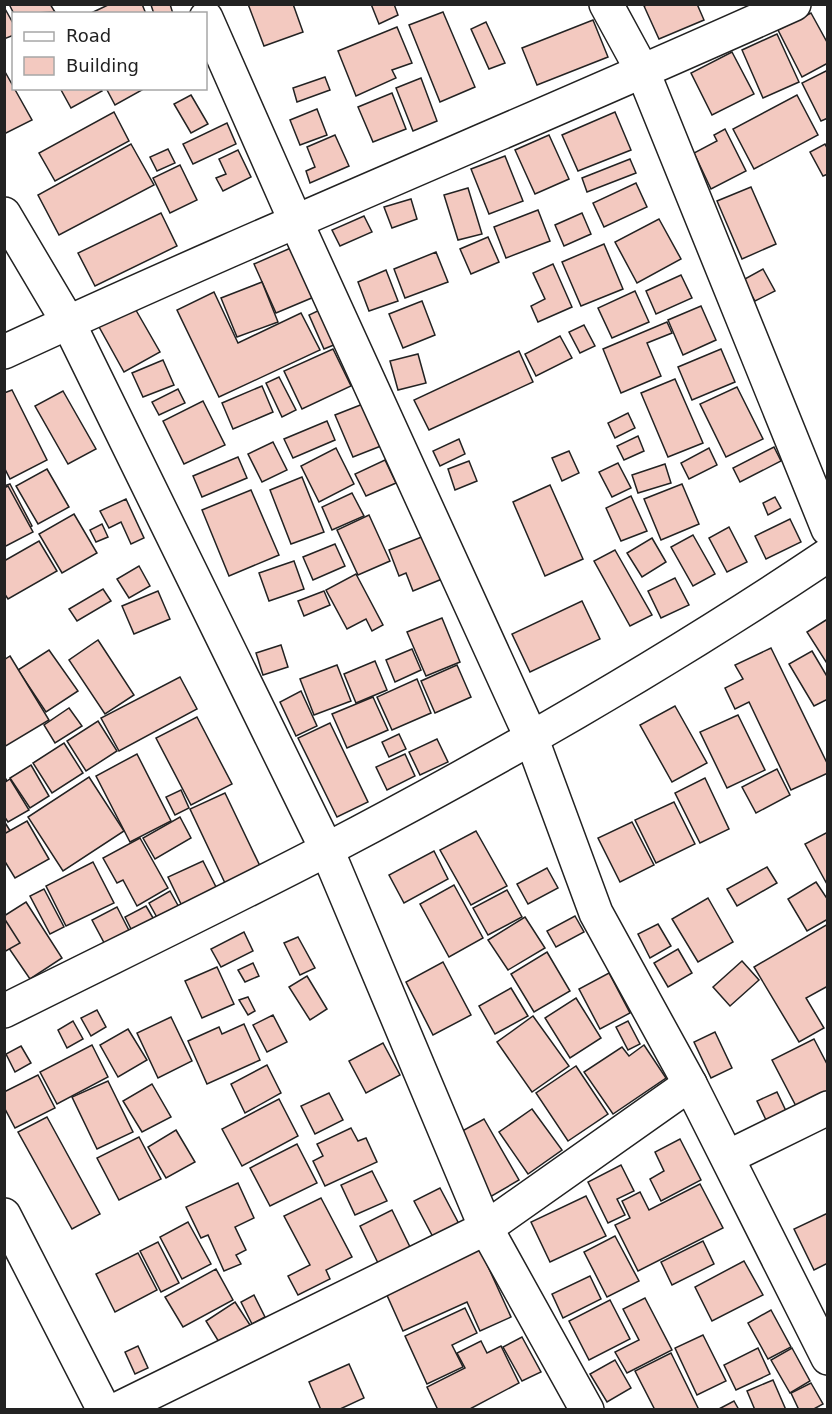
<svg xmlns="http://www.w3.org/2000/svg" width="832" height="1414" viewBox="0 0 832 1414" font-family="'DejaVu Sans',sans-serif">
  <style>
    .building { fill: #f3c9c0; stroke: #222; stroke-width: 1.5 }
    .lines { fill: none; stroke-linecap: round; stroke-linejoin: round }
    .street-casing { stroke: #222; stroke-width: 36 }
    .street { stroke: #fff; stroke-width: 33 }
  </style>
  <rect width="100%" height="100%" fill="#fff"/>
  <g class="building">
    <path d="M9,4H50L55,12L14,14Z"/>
    <path d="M110,4H142L146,14H89Z"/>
    <path d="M170,4L173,14H154L151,5Z"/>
    <path d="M248,4H293L303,32L264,46Z"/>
    <path d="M371,4H394L398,15L379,24Z"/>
    <path d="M649,4H697L704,20L659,39L644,6Z"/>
    <path d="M4,7L14,25V35L4,39Z"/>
    <path d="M443,12L475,87L440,102L409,25Z"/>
    <path d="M811,13L828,44V63L802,77L778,30Z"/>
    <path d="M593,20L608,57L537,85L522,48Z"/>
    <path d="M486,22L505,63L489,69L471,29Z"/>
    <path d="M397,27L412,63L392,70L396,78L356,96L338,51Z"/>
    <path d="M777,34L799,82L763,98L742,50Z"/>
    <path d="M732,52L754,94L712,115L691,73Z"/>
    <path d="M4,70L32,120L4,134Z"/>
    <path d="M828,70V118L821,121L802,83Z"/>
    <path d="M325,77L330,90L297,102L293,88Z"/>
    <path d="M421,78L437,121L413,131L396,88Z"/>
    <path d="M60,88H100L102,91L71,108Z"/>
    <path d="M106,88H141L142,90L115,105Z"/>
    <path d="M392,93L406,129L373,142L358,107Z"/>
    <path d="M191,95L208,124L191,133L174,104Z"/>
    <path d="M797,95L818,135L754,169L733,129Z"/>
    <path d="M317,109L327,135L300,145L290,120Z"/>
    <path d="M114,112L129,141L55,181L39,153Z"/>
    <path d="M615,112L631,150L578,171L562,135Z"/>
    <path d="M227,123L236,144L193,164L183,144Z"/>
    <path d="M725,129L746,171L711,189L694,153L717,141L714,135Z"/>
    <path d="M335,135L349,166L310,183L306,171L315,167L307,147Z"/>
    <path d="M549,135L569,179L535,194L515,150Z"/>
    <path d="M131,144L154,185L59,235L38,195Z"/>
    <path d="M825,144L828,150V174L823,176L810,152Z"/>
    <path d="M168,149L175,163L157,171L150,157Z"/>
    <path d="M238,150L251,177L223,191L216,178L226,174L219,159Z"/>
    <path d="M505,156L523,201L489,214L471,169Z"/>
    <path d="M630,159L636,173L587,192L582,178Z"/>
    <path d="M180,165L197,200L170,213L153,178Z"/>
    <path d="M636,183L647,207L604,227L593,203Z"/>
    <path d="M751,187L776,244L742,259L717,201Z"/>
    <path d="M468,188L482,234L458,240L444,195Z"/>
    <path d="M411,199L417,219L392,228L384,207Z"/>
    <path d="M538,210L550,241L506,258L494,227Z"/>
    <path d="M161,213L177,246L95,286L78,253Z"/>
    <path d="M582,213L591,234L564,246L555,225Z"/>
    <path d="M364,216L372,232L340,246L332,230Z"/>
    <path d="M659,219L681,259L637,283L615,242Z"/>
    <path d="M488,237L499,262L471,274L460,249Z"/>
    <path d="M604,244L623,289L581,306L562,262Z"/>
    <path d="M293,247L314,297L276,313L254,264Z"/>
    <path d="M436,252L448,282L405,298L394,269Z"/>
    <path d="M553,264L572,307L538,322L531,306L545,299L533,273Z"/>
    <path d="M763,269L775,291L755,301L743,280Z"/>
    <path d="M386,270L398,301L369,311L358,282Z"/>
    <path d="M681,275L692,298L656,314L646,291Z"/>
    <path d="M262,282L278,322L237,337L221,298Z"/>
    <path d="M635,291L649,322L612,338L598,308Z"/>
    <path d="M214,292L238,343L301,313L320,350L219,397L177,310Z"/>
    <path d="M422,301L435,335L403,348L389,314Z"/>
    <path d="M133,305L160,352L124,372L98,325Z"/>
    <path d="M701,306L716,340L683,355L668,320Z"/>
    <path d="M326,307L341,342L324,349L309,315Z"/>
    <path d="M667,322L672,333L647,343L661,376L621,393L603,349Z"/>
    <path d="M584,325L595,346L580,353L569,332Z"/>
    <path d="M560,336L572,358L536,376L525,354Z"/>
    <path d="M333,349L351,386L302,409L284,371Z"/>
    <path d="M721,349L735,382L692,400L678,367Z"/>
    <path d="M519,351L533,382L429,430L414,400Z"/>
    <path d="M418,354L426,383L398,390L390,361Z"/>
    <path d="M163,360L174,385L143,397L132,373Z"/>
    <path d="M279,377L296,410L282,417L266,383Z"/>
    <path d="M675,379L703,443L668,457L641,393Z"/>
    <path d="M262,386L273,412L233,429L222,403Z"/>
    <path d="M737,387L763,439L726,457L700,404Z"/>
    <path d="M178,389L185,403L159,415L152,402Z"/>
    <path d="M12,390L47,460L10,479L4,467V393Z"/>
    <path d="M63,391L96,449L68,464L35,406Z"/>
    <path d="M203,401L225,445L184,464L163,421Z"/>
    <path d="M368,402L386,444L353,457L335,415Z"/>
    <path d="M628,413L635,428L615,438L608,423Z"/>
    <path d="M327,421L335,440L293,458L284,439Z"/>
    <path d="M638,436L644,451L624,460L617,446Z"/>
    <path d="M459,439L465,454L440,466L433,451Z"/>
    <path d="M273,442L287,470L262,482L248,454Z"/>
    <path d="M774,447L781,461L740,482L733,468Z"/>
    <path d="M336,448L354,484L319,502L301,466Z"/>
    <path d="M709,448L717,465L689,479L681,463Z"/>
    <path d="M569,451L579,473L562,481L552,458Z"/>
    <path d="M238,457L247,478L202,497L193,476Z"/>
    <path d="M385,460L396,483L366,496L355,474Z"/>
    <path d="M469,461L477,481L455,490L448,469Z"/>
    <path d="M618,463L631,488L612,497L599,472Z"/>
    <path d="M665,464L671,483L638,493L632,475Z"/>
    <path d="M47,469L69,507L38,524L16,486Z"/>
    <path d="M302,477L324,532L291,544L270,490Z"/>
    <path d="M10,484L32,526L4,539V486Z"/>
    <path d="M682,484L699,524L661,540L644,499Z"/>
    <path d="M550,485L583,559L545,576L513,502Z"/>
    <path d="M8,486L33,532L4,547V488Z"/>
    <path d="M251,490L279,555L229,576L202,510Z"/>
    <path d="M352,493L364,516L332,530L322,507Z"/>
    <path d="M631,496L647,531L621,541L606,508Z"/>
    <path d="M775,497L781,508L768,515L763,503Z"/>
    <path d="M126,499L144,538L131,544L121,522L109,528L100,511Z"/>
    <path d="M74,514L97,553L62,573L39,534Z"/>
    <path d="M369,515L390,561L358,575L337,530Z"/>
    <path d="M790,519L801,542L766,559L755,536Z"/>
    <path d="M102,524L108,537L96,542L90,530Z"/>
    <path d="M729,527L747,562L727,572L709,538Z"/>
    <path d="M693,535L715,574L693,586L671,547Z"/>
    <path d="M424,536L442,579L413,591L406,573L399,576L389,550Z"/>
    <path d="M652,538L666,562L642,577L627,553Z"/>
    <path d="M39,541L57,571L8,599L4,593V561Z"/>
    <path d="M335,544L345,566L313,580L303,557Z"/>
    <path d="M615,550L652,615L630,626L594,561Z"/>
    <path d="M294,561L304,589L269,601L259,573Z"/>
    <path d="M139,566L150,586L129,598L117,579Z"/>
    <path d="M356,574L383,625L372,631L366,619L347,629L326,590Z"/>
    <path d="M675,578L689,605L661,618L648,591Z"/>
    <path d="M103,589L111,601L77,621L69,609Z"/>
    <path d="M158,591L170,619L134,634L122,606Z"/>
    <path d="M324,591L330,605L304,616L298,601Z"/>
    <path d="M582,601L600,639L530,672L512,634Z"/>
    <path d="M442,618L460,662L426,676L407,632Z"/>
    <path d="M826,620L828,622V665L807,632Z"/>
    <path d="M98,640L134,695L105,714L69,660Z"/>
    <path d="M281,645L288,667L263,675L256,653Z"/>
    <path d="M771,648L828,765V773L791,790L749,702L735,709L725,688L743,679L735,665Z"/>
    <path d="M412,649L421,670L395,682L386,660Z"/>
    <path d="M49,650L78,691L46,712L18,670Z"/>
    <path d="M812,651L828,678V699L814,706L789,664Z"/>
    <path d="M10,656L49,720L4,747V660Z"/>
    <path d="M375,661L387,690L356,703L344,674Z"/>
    <path d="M337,665L351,701L314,715L300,679Z"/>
    <path d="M457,665L471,697L435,713L421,681Z"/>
    <path d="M180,677L197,709L119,751L101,718Z"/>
    <path d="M417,679L431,713L392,730L377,697Z"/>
    <path d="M301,691L317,726L296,736L280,702Z"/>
    <path d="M373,697L388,730L347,748L332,714Z"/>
    <path d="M675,706L707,763L672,782L640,725Z"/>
    <path d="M69,708L82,726L55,743L44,725Z"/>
    <path d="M738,715L765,770L727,788L700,732Z"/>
    <path d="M197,717L232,784L191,805L156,738Z"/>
    <path d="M98,721L117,751L86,771L67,741Z"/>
    <path d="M330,723L368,802L337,817L298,738Z"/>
    <path d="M399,734L406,749L389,757L382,742Z"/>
    <path d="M437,739L448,762L420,775L409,752Z"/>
    <path d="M64,743L83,773L52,793L33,763Z"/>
    <path d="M137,754L171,821L130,842L96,776Z"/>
    <path d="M405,754L415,776L387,790L376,767Z"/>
    <path d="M31,765L49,796L30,808L10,778Z"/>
    <path d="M777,769L790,795L756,813L742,787Z"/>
    <path d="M4,776L16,796L4,803Z"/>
    <path d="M89,777L124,831L63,871L28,817Z"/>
    <path d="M705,778L729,829L700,843L675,793Z"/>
    <path d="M10,779L29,810L8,822L4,816V783Z"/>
    <path d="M181,790L189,808L175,815L166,797Z"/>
    <path d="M225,793L260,866L225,883L190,809Z"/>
    <path d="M674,802L695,844L656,863L635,820Z"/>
    <path d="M180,817L191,838L155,859L143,838Z"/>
    <path d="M4,821L22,850L4,861Z"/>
    <path d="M27,821L49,859L15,878L4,860V834Z"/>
    <path d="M632,822L654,865L620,882L598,838Z"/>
    <path d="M476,831L507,886L471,905L440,850Z"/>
    <path d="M828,832V886L805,844Z"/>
    <path d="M140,838L168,888L137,906L123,880L117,883L103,858Z"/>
    <path d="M434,851L448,879L404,903L389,875Z"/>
    <path d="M203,861L217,889L182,906L168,877Z"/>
    <path d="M93,862L114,903L66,926L46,886Z"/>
    <path d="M767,867L777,883L737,906L727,889Z"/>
    <path d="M547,868L558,888L528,904L517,884Z"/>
    <path d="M816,882L828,900V919L807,931L788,899Z"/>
    <path d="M454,885L483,938L449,957L420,904Z"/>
    <path d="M44,889L64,927L50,934L30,896Z"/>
    <path d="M507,890L522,917L488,935L473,908Z"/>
    <path d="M170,891L180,909L159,921L149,903Z"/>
    <path d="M708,898L733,942L698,962L672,919Z"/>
    <path d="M26,902L62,958L30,979L4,941V916Z"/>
    <path d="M146,906L156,923L134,935L125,917Z"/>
    <path d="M117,907L141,954L117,967L92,920Z"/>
    <path d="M575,916L584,932L556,947L547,931Z"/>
    <path d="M525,917L545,948L508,970L488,940Z"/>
    <path d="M4,918L20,943L4,952Z"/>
    <path d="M658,924L671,946L650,958L638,934Z"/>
    <path d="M828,924V986L806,998L824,1028L799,1042L754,967Z"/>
    <path d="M244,932L253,951L221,967L211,949Z"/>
    <path d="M298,937L315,968L300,975L284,943Z"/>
    <path d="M678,949L692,973L668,987L654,963Z"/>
    <path d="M547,952L570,991L534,1012L511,974Z"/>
    <path d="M742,961L759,980L730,1006L713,987Z"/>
    <path d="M443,962L471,1015L433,1035L406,982Z"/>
    <path d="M253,963L259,976L245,982L238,970Z"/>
    <path d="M217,967L234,1004L202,1018L185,981Z"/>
    <path d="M609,973L630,1013L600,1029L579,989Z"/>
    <path d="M307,976L327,1009L310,1020L289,987Z"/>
    <path d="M511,988L528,1016L495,1034L479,1006Z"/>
    <path d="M248,997L255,1011L248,1015L239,1000Z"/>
    <path d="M576,998L601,1038L570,1058L545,1018Z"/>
    <path d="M97,1010L106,1027L91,1036L81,1018Z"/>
    <path d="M273,1015L287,1042L267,1052L253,1025Z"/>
    <path d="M533,1016L569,1066L532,1092L497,1042Z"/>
    <path d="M171,1017L192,1061L158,1078L137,1033Z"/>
    <path d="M73,1021L83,1039L67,1048L58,1030Z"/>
    <path d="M628,1021L640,1044L628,1050L616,1027Z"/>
    <path d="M244,1024L260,1060L207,1084L188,1041L219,1027L222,1034Z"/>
    <path d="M128,1029L147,1060L118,1077L100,1045Z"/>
    <path d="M715,1032L732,1068L711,1078L694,1042Z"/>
    <path d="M814,1039L828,1066V1091L797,1108L772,1060Z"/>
    <path d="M383,1043L400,1075L366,1093L349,1061Z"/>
    <path d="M92,1045L108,1077L57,1104L40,1072Z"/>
    <path d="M644,1045L666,1078L613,1114L584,1072L622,1047L629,1056Z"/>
    <path d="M21,1046L31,1063L15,1072L6,1054Z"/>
    <path d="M267,1065L281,1093L245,1113L231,1084Z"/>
    <path d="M576,1066L608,1114L568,1141L536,1093Z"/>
    <path d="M38,1075L55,1108L15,1128L4,1107V1092Z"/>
    <path d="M108,1081L133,1132L97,1149L72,1097Z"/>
    <path d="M152,1084L171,1117L142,1132L123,1101Z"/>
    <path d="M777,1092L786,1111L766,1120L757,1101Z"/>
    <path d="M329,1093L343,1120L315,1134L301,1106Z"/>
    <path d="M279,1099L298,1136L242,1166L222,1129Z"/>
    <path d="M532,1109L562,1150L528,1174L499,1132Z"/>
    <path d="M47,1117L100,1214L72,1229L18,1132Z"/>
    <path d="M484,1119L519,1180L490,1197L455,1135Z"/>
    <path d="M351,1128L358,1141L366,1138L377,1162L325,1186L313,1161L323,1156L317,1144Z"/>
    <path d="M176,1130L195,1162L166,1178L148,1147Z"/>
    <path d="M139,1137L161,1179L119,1200L97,1158Z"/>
    <path d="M680,1139L701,1180L661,1201L650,1179L664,1171L655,1152Z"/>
    <path d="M297,1144L317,1183L270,1206L250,1168Z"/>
    <path d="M621,1165L634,1191L617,1199L625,1215L608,1223L588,1182Z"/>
    <path d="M372,1171L387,1201L355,1215L341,1185Z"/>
    <path d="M238,1183L254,1218L235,1227L246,1250L236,1255L241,1264L224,1271L208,1235L201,1238L186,1207Z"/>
    <path d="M700,1184L723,1228L638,1271L615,1225L630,1218L622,1201L640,1192L649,1210Z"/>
    <path d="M440,1188L459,1224L433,1237L414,1201Z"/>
    <path d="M586,1196L606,1236L550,1262L531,1222Z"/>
    <path d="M321,1198L352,1257L326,1270L330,1279L298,1295L288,1276L310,1265L284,1216Z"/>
    <path d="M392,1210L410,1247L378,1263L360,1226Z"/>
    <path d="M828,1213V1263L814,1270L794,1229Z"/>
    <path d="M188,1222L211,1264L182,1279L160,1237Z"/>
    <path d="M615,1236L639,1281L607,1297L584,1252Z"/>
    <path d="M703,1241L714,1264L672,1285L661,1262Z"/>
    <path d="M158,1242L179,1283L161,1292L140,1251Z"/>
    <path d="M480,1249L511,1317L480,1331L467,1302L403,1331L386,1293Z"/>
    <path d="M138,1253L157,1290L115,1312L96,1274Z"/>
    <path d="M744,1261L763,1295L712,1321L695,1287Z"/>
    <path d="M216,1269L233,1300L183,1327L165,1297Z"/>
    <path d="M590,1276L601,1299L563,1318L552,1294Z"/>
    <path d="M254,1295L265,1317L252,1324L241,1302Z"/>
    <path d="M645,1298L672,1350L627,1373L615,1352L639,1340L623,1309Z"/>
    <path d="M610,1300L630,1339L589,1360L569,1321Z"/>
    <path d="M235,1302L252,1328L222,1347L206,1321Z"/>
    <path d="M465,1308L477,1333L452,1345L463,1367L427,1384L405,1336Z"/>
    <path d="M771,1310L791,1347L768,1359L748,1323Z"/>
    <path d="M703,1335L726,1381L697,1395L675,1348Z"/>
    <path d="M522,1337L541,1372L522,1381L503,1347Z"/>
    <path d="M481,1341L487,1353L501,1346L519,1383L468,1410H438L427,1387L465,1368L457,1353Z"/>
    <path d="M138,1346L148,1368L135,1374L125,1352Z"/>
    <path d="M758,1348L770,1374L736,1390L724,1365Z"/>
    <path d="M792,1348L810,1381L790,1393L771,1360Z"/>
    <path d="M671,1353L699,1410H655L635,1371Z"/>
    <path d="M615,1360L631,1388L607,1402L590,1374Z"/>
    <path d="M349,1364L364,1398L338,1410H321L309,1382Z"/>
    <path d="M773,1380L786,1410H755L747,1391Z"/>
    <path d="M811,1383L823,1404L812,1410H799L791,1393Z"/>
    <path d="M734,1401L739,1410H717Z"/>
  </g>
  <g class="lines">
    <defs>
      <g id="street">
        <path d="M606,4L643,72L828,529"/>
        <path d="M206,18L296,222L531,737L596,913L690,1084L828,1358"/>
        <path d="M4,214L68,322L327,850L486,1228L587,1410"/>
        <path d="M4,352C265,231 532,122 794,4"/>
        <path d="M4,1011C112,957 220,905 326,850C498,760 667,663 828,555"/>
        <path d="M728,1157L828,1108"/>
        <path d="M4,1215L104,1410"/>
        <path d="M116,1410L486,1228L690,1084"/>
      </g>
    </defs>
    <use href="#street" class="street-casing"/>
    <use href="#street" class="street"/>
  </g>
  <rect width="832" height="1414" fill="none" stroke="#222222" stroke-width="12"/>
  <rect x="12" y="12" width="195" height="78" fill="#ffffff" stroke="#a7a7a7" stroke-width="1.5"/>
  <rect x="24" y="32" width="30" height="9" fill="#ffffff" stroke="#a7a7a7" stroke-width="1.5"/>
  <text x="66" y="42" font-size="18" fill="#222222">Road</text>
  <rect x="24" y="57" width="30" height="18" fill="#f3c9c0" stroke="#a7a7a7" stroke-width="1.5"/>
  <text x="66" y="72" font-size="18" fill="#222222">Building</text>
</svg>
